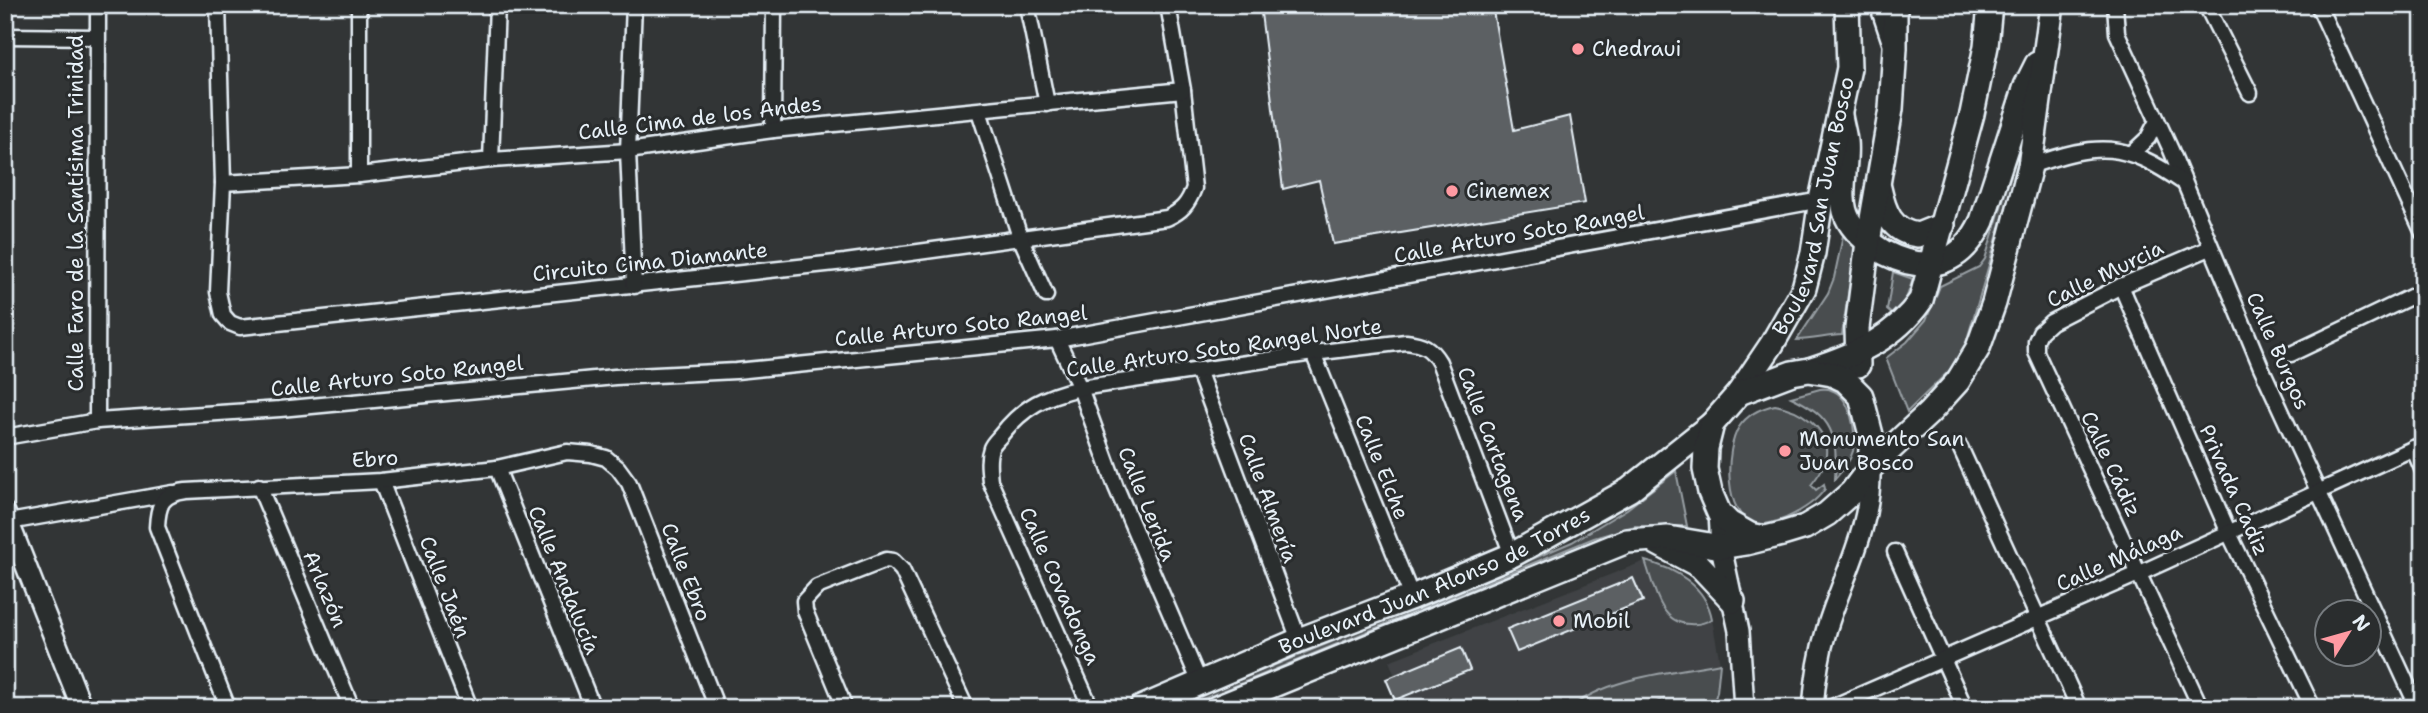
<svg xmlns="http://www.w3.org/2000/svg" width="2428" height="713" viewBox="0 0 2428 713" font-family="'Shantell Sans',sans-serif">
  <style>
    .built { fill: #3f4244 }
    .green { fill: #494d4f; stroke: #989fa4; stroke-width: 2 }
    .building { fill: #5c6063; stroke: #e8f1f8; stroke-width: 2 }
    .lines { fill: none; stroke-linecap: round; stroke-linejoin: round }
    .street-casing { stroke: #e8f1f8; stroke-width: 19 }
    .secondary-casing { stroke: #e8f1f8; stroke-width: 24 }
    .primary-casing { stroke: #e8f1f8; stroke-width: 28 }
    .street { stroke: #2a2d2e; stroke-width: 14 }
    .secondary { stroke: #2a2d2e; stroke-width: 19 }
    .primary { stroke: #2a2d2e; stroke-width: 23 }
    .poi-dot { fill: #ff9aa2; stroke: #2a2d2e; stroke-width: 2.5 }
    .labels { text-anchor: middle; stroke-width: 6; stroke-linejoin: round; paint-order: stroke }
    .poi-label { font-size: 21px; fill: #e8f1f8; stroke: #2a2d2e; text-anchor: start }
    .street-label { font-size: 21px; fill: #e8f1f8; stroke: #2a2d2e }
  </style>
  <rect width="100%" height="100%" fill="#323536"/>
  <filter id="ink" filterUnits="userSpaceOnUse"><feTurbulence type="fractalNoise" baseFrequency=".0143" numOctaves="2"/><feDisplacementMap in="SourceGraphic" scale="14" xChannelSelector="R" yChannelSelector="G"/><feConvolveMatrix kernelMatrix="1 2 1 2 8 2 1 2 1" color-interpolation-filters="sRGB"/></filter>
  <g filter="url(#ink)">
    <path class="built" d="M1645,561L1676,571L1703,597L1710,608L1720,663L1619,684L1582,708H1408L1389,661Z"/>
    <g class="green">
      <path d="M2029,116L2032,118L1966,343L1954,366L1907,412L1886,358L1907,342L1926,320L1940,286L1979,267L1985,259Z"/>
      <path d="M1844,231L1855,247L1842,335C1825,336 1813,340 1797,340L1828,293L1834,278Z"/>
      <path d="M1893,272L1913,279L1906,299L1893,315L1887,310Z"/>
      <path d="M1820,389C1824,389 1828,388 1831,390C1851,396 1857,433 1853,451C1850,462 1842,471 1835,479C1838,436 1833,416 1791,397Z"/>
      <path d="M1775,405C1799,409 1829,427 1826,455C1825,467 1818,476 1811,485L1816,490L1824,484L1825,489C1816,502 1801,511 1786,518C1778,521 1765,526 1755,524C1723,516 1725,449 1739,427C1747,415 1761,408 1775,405Z"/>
      <path d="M1676,471L1687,526H1635L1594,538L1196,702L1197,697L1507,570L1572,542L1627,509Z"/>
      <path d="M1645,561C1675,568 1706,586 1712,619C1705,623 1698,625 1690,624C1659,624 1654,585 1645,561Z"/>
      <path d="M1720,663L1717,692L1712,708H1664L1667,706L1664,699L1642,708H1570C1611,676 1671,673 1720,663Z"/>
    </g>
    <g class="building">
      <path d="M1260,5H1492L1514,130L1570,116L1585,203L1333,244L1319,180L1283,189Z"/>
      <path d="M1633,578L1643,601L1517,652L1507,629Z"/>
      <path d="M1461,648L1470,670L1395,700L1386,679Z"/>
    </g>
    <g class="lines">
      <defs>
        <g id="street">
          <path d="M218,5L223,183L218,292L223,315L230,323L240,327L845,262L1167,218C1182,211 1188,204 1194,188L1183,90L1168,5"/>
          <path d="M359,5V175"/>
          <path d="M634,5L628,151L634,286"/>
          <path d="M1027,5L1047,104"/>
          <path d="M2115,5L2117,33L2171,150L2261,367L2418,708"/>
          <path d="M2206,5L2250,93"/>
          <path d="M2318,5L2423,233"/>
          <path d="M2422,5L2423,8"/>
          <path d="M5,36L97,37"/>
          <path d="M979,111L1020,237L1046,295"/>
          <path d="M773,130L774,5"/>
          <path d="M2132,153L2148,138L2157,121"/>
          <path d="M491,160L497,5"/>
          <path d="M2030,166C2099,142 2123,141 2184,183"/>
          <path d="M223,183L359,175L491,160L628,151L773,130L1183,90"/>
          <path d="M2121,286L2228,531L2313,708"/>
          <path d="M1057,339L1080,388L1116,487L1200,683"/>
          <path d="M1313,353L1412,597"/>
          <path d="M2291,354L2423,291"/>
          <path d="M1198,370L1299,640"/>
          <path d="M97,421L98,5"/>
          <path d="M5,437L97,421L280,409L615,377L736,371L1057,339L1821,200"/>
          <path d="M1960,447L2079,708"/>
          <path d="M2413,448L2423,471"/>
          <path d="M497,468L593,708"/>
          <path d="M381,481L470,708"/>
          <path d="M259,486L352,708"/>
          <path d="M9,522L173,493"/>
          <path d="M1895,552L1965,708"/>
          <path d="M228,708L157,527C158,504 162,494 186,491L381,481L497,468L567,452L591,454L606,458L618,468L629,483L717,708"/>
          <path d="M845,708L805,611L804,601L817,587L886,560L893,561L902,570L966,708"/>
          <path d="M1091,708L990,481C989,470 987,459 991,448C993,443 998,439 1001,435C1024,406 1045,396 1080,388L1313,353L1406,342C1423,344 1430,347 1439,362L1512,555"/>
          <path d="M1830,708L2138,574L2423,444"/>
          <path d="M2201,708L2036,352V341L2040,332L2051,322L2121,286L2210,248"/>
        </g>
        <g id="secondary">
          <path d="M1880,5L1892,41"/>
          <path d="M5,513L82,708"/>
          <path d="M1719,513L1721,547L1739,631L1744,708"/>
          <path d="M1813,708C1815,681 1819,654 1827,628C1844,573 1872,528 1870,468"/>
        </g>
        <g id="primary">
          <path d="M1840,115C1841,123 1844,132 1845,141C1848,165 1836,199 1849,221C1857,235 1872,245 1885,253C1928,275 1962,264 1982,221L2026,86L2037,64"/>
          <path d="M1879,188C1884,211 1891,232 1918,235L1943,225"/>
          <path d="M1858,365L1857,328L1868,242L1891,109L1895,48V5"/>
          <path d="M1812,369C1855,355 1894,339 1921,300L1972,114L1986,46L1990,5"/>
          <path id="s1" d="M1739,393L1772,344L1804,288L1813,253L1821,200L1849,68L1847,5"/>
          <path d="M1870,468L1929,413L1958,381L1978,348L1994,303L2030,166L2052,5"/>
          <path d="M1657,543L1700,566L1733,601"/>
          <path id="s2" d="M1141,708L1299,640L1412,597L1512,555L1629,490L1712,424"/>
          <path d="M1217,708L1627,541L1668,538L1721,547L1733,545L1746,543L1782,534L1805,527L1827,514L1852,492L1870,468L1871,448V435L1861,396L1845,380L1832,374L1809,370L1792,373L1739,393L1712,424L1706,448L1705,469L1710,492L1719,513L1729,523L1750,535L1766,538"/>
        </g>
      </defs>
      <use href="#street" class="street-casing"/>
      <use href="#secondary" class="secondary-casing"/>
      <use href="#primary" class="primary-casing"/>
      <use href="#street" class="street"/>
      <use href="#secondary" class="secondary"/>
      <use href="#primary" class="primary"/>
    </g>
  </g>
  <g class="poi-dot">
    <circle cx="1578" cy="49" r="7"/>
    <circle cx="1452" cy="191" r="7"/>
    <circle cx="1785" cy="451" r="7"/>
    <circle cx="1559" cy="621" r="7"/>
  </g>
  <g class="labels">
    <g class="poi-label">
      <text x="1592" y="56">Chedraui</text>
      <text x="1466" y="198">Cinemex</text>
      <text x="1799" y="446">Monumento San<tspan x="1799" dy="24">Juan Bosco</tspan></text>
      <text x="1573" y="628">Mobil</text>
    </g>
    <g class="street-label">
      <text transform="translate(700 118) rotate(-7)" y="7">Calle Cima de los Andes</text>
      <text dy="7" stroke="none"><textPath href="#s1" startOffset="205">Boulevard San Juan Bosco</textPath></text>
      <text transform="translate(76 213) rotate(-90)" y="7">Calle Faro de la Santísima Trinidad</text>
      <text transform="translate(1519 234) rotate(-10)" y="7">Calle Arturo Soto Rangel</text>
      <text transform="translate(650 262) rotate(-6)" y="7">Circuito Cima Diamante</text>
      <text transform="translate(2105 274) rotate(-26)" y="7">Calle Murcia</text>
      <text transform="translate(961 326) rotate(-6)" y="7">Calle Arturo Soto Rangel</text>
      <text transform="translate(1224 348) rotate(-8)" y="7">Calle Arturo Soto Rangel Norte</text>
      <text transform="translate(2278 351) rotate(66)" y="7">Calle Burgos</text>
      <text transform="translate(397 376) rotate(-6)" y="7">Calle Arturo Soto Rangel</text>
      <text transform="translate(1493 444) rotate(69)" y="7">Calle Cartagena</text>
      <text transform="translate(375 459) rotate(-4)" y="7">Ebro</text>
      <text transform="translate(2111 464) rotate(65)" y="7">Calle Cádiz</text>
      <text transform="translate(1382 467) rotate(68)" y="7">Calle Elche</text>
      <text transform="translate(2234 490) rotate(66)" y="7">Privada Cadiz</text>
      <text transform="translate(1268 498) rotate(70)" y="7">Calle Almería</text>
      <text transform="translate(1147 504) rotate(68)" y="7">Calle Lerida</text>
      <text transform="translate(2119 558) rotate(-24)" y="7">Calle Málaga</text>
      <text transform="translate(686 572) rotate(69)" y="7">Calle Ebro</text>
      <text transform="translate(564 580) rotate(68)" y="7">Calle Andalucía</text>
      <text dy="7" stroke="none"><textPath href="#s2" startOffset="320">Boulevard Juan Alonso de Torres</textPath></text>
      <text transform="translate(1060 586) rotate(66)" y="7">Calle Covadonga</text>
      <text transform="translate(445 587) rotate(69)" y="7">Calle Jaén</text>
      <text transform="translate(325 589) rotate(67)" y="7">Arlazón</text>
    </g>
  </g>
  <rect width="2428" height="713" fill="none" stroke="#2a2d2e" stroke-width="28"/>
  <rect x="14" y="14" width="2400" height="685" fill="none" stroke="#e8f1f8" stroke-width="2.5" filter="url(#ink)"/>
  <g transform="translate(2348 633) rotate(53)"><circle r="33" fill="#2a2d2e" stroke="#767b7f" stroke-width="2"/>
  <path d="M0-5L12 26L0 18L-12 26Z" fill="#ff9aa2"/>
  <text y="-10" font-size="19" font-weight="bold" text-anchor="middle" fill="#e8f1f8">N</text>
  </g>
</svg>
